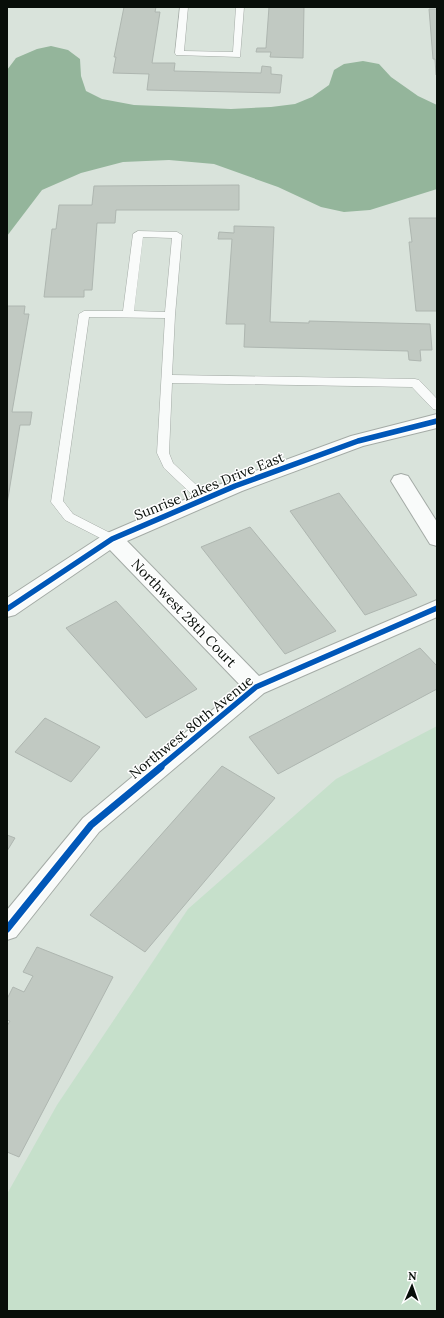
<svg xmlns="http://www.w3.org/2000/svg" width="444" height="1318" viewBox="0 0 444 1318" font-family="Lora,serif">
  <style>
    .green { fill: #c6e0cb }
    .water { fill: #94b59b }
    .building { fill: #c1c9c2; stroke: #aeb6b0 }
    .lines { fill: none; stroke-linecap: round; stroke-linejoin: round }
    .service-casing { stroke: #a4aba6; stroke-width: 1 }
    .minor-casing { stroke: #a4aba6; stroke-width: 2 }
    .service { fill: #f9fbfa; fill-rule: evenodd }
    .minor { fill: #f9fbfa; fill-rule: evenodd }
    .cycleway-far1-casing { stroke: #fff; stroke-width: 8 }
    .cycleway-casing { stroke: #fff; stroke-width: 10 }
    .cycleway-far1 { stroke: #0057b8; stroke-width: 5.5 }
    .cycleway { stroke: #0057b8; stroke-width: 7 }
    .labels { text-anchor: middle; stroke-width: 3; stroke-linejoin: round; paint-order: stroke }
    .street-label { font-size: 14px; fill: #080e09; stroke: #fff }
  </style>
  <rect width="100%" height="100%" fill="#d9e3db"/>
  <path class="green" d="M437,726V1311H7V1194L57,1105L188,909L336,779Z"/>
  <path class="water" d="M51,46L68,50L80,59L81,76L86,91L102,99L134,105L231,109L271,107L295,104L312,97L329,85L334,70L344,64L363,61L379,64L391,77L418,96L437,105V189L370,210L344,212L321,207L278,187L214,164L169,160L123,162L81,173L42,190L7,236V70L16,58L37,49Z"/>
  <g class="building">
    <path d="M124,7H156L155,12H160L152,63H175L174,71L261,73L262,66L271,67V74L282,75L280,93L147,90L149,74L113,73L116,57H114Z"/>
    <path d="M269,7H304L303,58L270,57L271,52H256L257,48H266Z"/>
    <path d="M429,9H437V75H436L435,59H433Z"/>
    <path d="M239,185V210H116L115,223H97L92,290H84V297H44L52,229H56L59,205H92L94,186Z"/>
    <path d="M409,218H437V311H416L409,242H412Z"/>
    <path d="M234,226L274,227L270,322L309,323V321L430,324L432,350H420L421,361L409,360L408,351L244,347L245,324H226L232,239H218L219,232L234,233Z"/>
    <path d="M7,306H25L24,314H29L12,412H32L30,425H20L7,504Z"/>
    <path d="M339,493L417,595L365,615L290,511Z"/>
    <path d="M250,527L336,631L285,654L201,547Z"/>
    <path d="M116,601L197,689L146,718L66,628Z"/>
    <path d="M420,648L437,666V689L278,774L249,737Z"/>
    <path d="M45,718L100,747L71,782L15,752Z"/>
    <path d="M222,766L275,798L145,952L90,915Z"/>
    <path d="M7,835L15,838L7,851Z"/>
    <path d="M37,947L113,977L19,1157L7,1152V1026L10,1021L7,1020V999L13,987L24,992L33,976L23,972Z"/>
  </g>
  <g class="lines">
    <defs>
      <g id="service">
        <path d="M180,7H188L184,51L233,52L236,7H244L240,57L176,55L175,53Z"/>
        <path d="M138,231L177,232L182,235L175,315L172,375L415,379L419,380L437,399V410L433,409L412,387L172,383L169,453L173,463L208,496L210,499L208,502L204,503L200,502L164,468L157,453L165,318L89,317L63,501L73,514L116,536L118,539L116,542L112,543L108,542L65,520L51,502L79,314L84,311H123L133,234ZM143,237L172,238L165,312L134,311Z"/>
      </g>
      <g id="minor">
        <path d="M437,414V428L363,446L242,491L127,541L259,676L437,600V617L264,693L99,832L16,937L7,940V910L83,818L241,686L110,550L15,615L7,617V598L105,534L228,481L351,436Z"/>
        <path d="M401,474L408,476L437,522V546L430,544L391,481L394,476Z"/>
      </g>
    </defs>
    <use href="#service" class="service-casing"/>
    <use href="#minor" class="minor-casing"/>
    <use href="#service" class="service"/>
    <use href="#minor" class="minor"/>
    <defs>
      <g id="cycleway-far1">
        <path d="M7,609L112,539L235,486L358,441L437,421"/>
        <path d="M159,768L256,687L437,608"/>
      </g>
      <path id="cycleway" d="M7,929L91,825L161,767"/>
    </defs>
    <use href="#cycleway-far1" class="cycleway-far1-casing"/>
    <use href="#cycleway" class="cycleway-casing"/>
    <use href="#cycleway-far1" class="cycleway-far1"/>
    <use href="#cycleway" class="cycleway"/>
  </g>
  <g class="labels">
    <g class="street-label">
      <text transform="translate(209 486) rotate(-22)" y="5">Sunrise Lakes Drive East</text>
      <text transform="translate(184 613) rotate(46)" y="5">Northwest 28th Court</text>
      <text transform="translate(191 727) rotate(-39)" y="5">Northwest 80th Avenue</text>
    </g>
  </g>
  <rect width="444" height="1318" fill="none" stroke="#080e09" stroke-width="16"/>
  <g transform="translate(412 1286) rotate(2)" stroke="#ffffff" stroke-width="3" paint-order="stroke">
  <path d="M0-3L7 15L0 10L-7 15Z" fill="#080e09"/>
  <text y="-6" font-size="11" font-weight="bold" text-anchor="middle" fill="#080e09">N</text>
  </g>
</svg>
